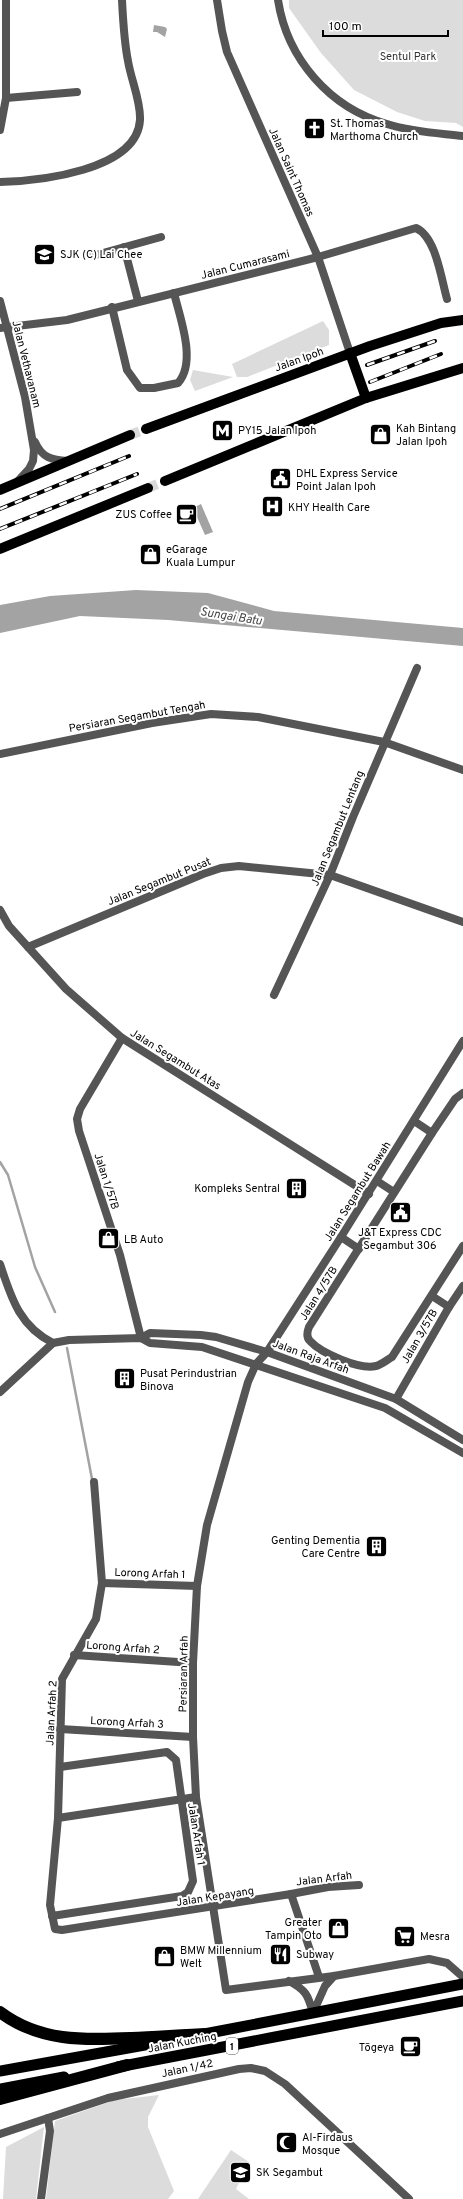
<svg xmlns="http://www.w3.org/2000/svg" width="463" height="2199" viewBox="0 0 463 2199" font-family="Overpass,sans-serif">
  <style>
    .green { fill: #dcdcdc }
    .water { fill: #a3a3a3 }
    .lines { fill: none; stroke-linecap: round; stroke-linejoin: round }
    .stream { stroke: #a3a3a3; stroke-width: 2.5 }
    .primary-tunnel { stroke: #d9d9d9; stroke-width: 10; stroke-dasharray: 10 5; stroke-linecap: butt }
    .minor { stroke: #555; stroke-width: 8 }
    .tertiary { stroke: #555; stroke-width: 8 }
    .primary { stroke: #000; stroke-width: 10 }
    .trunk { stroke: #000; stroke-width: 11 }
    .motorway { stroke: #000; stroke-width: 12 }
    .rail-casing { stroke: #000; stroke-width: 4 }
    .rail { stroke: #fff; stroke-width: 2.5; stroke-dasharray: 8; stroke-linecap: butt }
    .labels { text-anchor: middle; stroke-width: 4; stroke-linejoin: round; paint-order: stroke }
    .shield { fill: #fff; stroke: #4c4c4c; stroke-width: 1 }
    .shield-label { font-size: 10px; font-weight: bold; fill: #000 }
    .park-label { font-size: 11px; fill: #333; stroke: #fff }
    .poi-label { font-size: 11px; fill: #000; stroke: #fff; text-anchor: start }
    .street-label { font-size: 11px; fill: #000; stroke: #fff }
    .water-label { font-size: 12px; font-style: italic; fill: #444; stroke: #fff }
  </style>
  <rect width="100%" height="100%" fill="#fff"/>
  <g class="green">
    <path d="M289,0H463V127L456,123L425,121L397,112L354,90L321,53L289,8Z"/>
    <path d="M323,321L329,330V345L247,377H237L232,364Z"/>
    <path d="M193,370L233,377L195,391L190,380Z"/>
    <path d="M159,2095L148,2117V2127L174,2191L168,2199H46L55,2121L115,2100Z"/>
    <path d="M44,2127L36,2199H3L6,2147Z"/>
    <path d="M231,2150L249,2162L236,2189L249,2199H198Z"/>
  </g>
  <g class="water">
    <path d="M154,25L165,27L167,29L165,37L157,32H153Z"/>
    <path d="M201,504L213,532L205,535L193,508Z"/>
    <path d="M136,590L208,593L274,611L463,628V646L168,620L80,616L0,633V605L50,596Z"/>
  </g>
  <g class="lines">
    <g class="stream">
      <path d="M0,1162L8,1175L35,1267L55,1312"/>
      <path d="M67,1348L92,1479"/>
    </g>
    <g class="primary-tunnel">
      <path d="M130,435L146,429"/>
      <path d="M148,488L165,481"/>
    </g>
    <g class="minor">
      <path d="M217,0L222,31L227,52L318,257L350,353"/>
      <path d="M278,0C287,59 330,108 387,124C412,132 438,133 463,136"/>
      <path d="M6,98L77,92"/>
      <path d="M0,130L6,98V0"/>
      <path d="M0,182C38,181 137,171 140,120C141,101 131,80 128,61C124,41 123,20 122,0"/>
      <path d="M124,247L138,301"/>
      <path d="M92,256L161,237"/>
      <path d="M0,301L25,397L34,450L33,461L29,469L17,482"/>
      <path d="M112,307L127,370L140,388H154L178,383C197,362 180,318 174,293"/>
      <path d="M0,328L67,320L318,257L416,228C436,237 441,278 447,299"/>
      <path d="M35,442C42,458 52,460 68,461"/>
      <path d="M0,754L152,723L211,714L258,717L384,742L463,770"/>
      <path d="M0,910L9,926L66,989L122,1038L369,1194"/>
      <path d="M28,947L203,874L221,868L239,866L330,875L463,922"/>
      <path d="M274,995L330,875L353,817L417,668"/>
      <path d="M122,1038L80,1109L77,1119L79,1131L120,1255L141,1338"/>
      <path d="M463,1041L341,1237L267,1352L256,1364L248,1382L207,1525L197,1586L193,1663V1737L196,1797L226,1990L334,1976L429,1959L447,1963L463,1977"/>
      <path d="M463,1093L455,1099L432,1133L309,1327C307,1332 306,1337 310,1341C321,1353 359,1370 376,1366C381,1365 387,1360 392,1357L463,1246"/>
      <path d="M414,1121L432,1133"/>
      <path d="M377,1181L394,1192"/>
      <path d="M341,1237L359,1249"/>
      <path d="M0,1264C11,1297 19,1326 53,1343"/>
      <path d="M432,1296L449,1307"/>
      <path d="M141,1338L150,1333L201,1335L216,1337L267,1352L396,1399L463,1440"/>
      <path d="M0,1392L53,1343L69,1340L141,1338L150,1343L202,1347L385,1408L463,1453"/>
      <path d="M396,1399L449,1307L463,1286"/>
      <path d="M94,1482L102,1583L96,1619L62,1679L58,1818L50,1905L55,1929L62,1930L291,1894L319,1977"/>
      <path d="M102,1583L197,1586"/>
      <path d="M74,1655L193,1663"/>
      <path d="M60,1729L193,1737"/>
      <path d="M58,1818L196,1797"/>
      <path d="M291,1894L328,1887L359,1885"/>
      <path d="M52,1916L182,1896L188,1892L193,1881L176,1760L167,1752L60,1767"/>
      <path d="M289,1981C306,1990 308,1995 313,2013L325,1986L334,1976"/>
      <path d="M41,2199L50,2131L48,2118"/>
    </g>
    <path class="tertiary" d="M0,2134L108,2098L239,2069L251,2068L265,2071L285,2084L409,2199"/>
    <g class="primary">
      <path d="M350,353L366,398"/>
      <path d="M146,429L370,346L441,323L463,320"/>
      <path d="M165,481L366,398L463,368"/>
      <path d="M0,490L130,435"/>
      <path d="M0,549L148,488"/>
    </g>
    <g class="trunk">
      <path d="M199,2035L463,1984"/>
      <path d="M118,2067L463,2001"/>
      <path d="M0,2071L167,2041"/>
      <path d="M0,2089L64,2077"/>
    </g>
    <g class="motorway">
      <path d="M0,2012C40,2042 84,2040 131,2038C157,2037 182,2035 208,2034"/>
      <path d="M0,2099L127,2065"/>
    </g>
    <defs>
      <g id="rail">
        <path d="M367,365L435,341"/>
        <path d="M370,382L441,354"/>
        <path d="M0,509L129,456"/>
        <path d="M0,529L137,474"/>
      </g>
    </defs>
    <use href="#rail" class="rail-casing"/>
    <use href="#rail" class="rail"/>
  </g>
  <defs>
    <symbol id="church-square" viewBox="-11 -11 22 22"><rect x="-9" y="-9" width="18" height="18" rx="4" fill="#000" stroke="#fff"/><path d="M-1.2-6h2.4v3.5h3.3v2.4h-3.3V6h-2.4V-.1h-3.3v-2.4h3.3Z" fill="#fff"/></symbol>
    <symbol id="school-square" viewBox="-11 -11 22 22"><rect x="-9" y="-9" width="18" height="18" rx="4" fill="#000" stroke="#fff"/><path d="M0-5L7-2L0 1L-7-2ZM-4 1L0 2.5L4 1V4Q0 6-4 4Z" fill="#fff"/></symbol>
    <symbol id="metro-square" viewBox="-11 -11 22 22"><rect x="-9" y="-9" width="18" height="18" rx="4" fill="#000" stroke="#fff"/><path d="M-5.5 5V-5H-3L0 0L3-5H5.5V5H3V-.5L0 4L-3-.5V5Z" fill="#fff"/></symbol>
    <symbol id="shop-square" viewBox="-11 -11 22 22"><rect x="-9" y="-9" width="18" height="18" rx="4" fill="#000" stroke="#fff"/><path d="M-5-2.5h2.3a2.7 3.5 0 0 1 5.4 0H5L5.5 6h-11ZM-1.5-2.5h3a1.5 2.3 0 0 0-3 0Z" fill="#fff"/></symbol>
    <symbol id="civic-square" viewBox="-11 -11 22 22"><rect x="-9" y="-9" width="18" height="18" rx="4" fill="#000" stroke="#fff"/><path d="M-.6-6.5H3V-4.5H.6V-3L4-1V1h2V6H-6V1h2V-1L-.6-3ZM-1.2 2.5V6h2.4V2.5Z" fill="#fff"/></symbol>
    <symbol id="hospital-square" viewBox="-11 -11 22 22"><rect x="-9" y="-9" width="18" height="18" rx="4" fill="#000" stroke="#fff"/><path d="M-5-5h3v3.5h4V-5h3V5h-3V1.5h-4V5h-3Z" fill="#fff"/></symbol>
    <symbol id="cafe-square" viewBox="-11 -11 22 22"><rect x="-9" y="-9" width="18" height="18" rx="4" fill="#000" stroke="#fff"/><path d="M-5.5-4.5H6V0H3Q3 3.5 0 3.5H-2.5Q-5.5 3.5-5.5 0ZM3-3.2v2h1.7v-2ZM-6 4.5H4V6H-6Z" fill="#fff"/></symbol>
    <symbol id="building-square" viewBox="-11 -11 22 22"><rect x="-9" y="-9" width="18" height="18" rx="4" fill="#000" stroke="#fff"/><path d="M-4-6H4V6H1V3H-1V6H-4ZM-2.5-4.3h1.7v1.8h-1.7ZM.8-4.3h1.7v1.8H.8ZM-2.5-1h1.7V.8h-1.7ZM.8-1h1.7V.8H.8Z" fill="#fff"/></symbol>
    <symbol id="supermarket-square" viewBox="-11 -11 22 22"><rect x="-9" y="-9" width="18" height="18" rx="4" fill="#000" stroke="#fff"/><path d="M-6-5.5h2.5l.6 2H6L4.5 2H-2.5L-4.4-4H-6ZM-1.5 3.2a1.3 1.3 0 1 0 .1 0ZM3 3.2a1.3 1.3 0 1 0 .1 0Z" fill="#fff"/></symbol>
    <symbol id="restaurant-square" viewBox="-11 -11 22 22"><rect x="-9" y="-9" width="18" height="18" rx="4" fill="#000" stroke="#fff"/><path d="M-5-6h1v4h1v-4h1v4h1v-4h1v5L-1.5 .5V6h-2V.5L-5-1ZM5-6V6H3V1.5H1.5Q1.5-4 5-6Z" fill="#fff"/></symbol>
    <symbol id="mosque-square" viewBox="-11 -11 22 22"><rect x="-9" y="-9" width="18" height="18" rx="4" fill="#000" stroke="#fff"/><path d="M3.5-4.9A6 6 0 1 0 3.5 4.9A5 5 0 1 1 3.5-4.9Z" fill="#fff"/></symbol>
  </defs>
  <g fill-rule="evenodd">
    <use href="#church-square" x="302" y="116" width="25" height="25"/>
    <use href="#school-square" x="32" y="242" width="25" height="25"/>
    <use href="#metro-square" x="210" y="418" width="25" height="25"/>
    <use href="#shop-square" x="368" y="422" width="25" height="25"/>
    <use href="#civic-square" x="268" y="466" width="25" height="25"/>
    <use href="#hospital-square" x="260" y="494" width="25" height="25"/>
    <use href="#cafe-square" x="174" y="502" width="25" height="25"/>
    <use href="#shop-square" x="138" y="542" width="25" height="25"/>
    <use href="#building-square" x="284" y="1176" width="25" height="25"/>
    <use href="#civic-square" x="388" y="1200" width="25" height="25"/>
    <use href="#shop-square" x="96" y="1226" width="25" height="25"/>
    <use href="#building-square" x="112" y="1366" width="25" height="25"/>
    <use href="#building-square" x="364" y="1534" width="25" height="25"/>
    <use href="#shop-square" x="326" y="1916" width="25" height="25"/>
    <use href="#supermarket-square" x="392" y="1924" width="25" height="25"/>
    <use href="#restaurant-square" x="268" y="1942" width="25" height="25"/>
    <use href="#shop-square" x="152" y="1944" width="25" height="25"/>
    <use href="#cafe-square" x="398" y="2034" width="25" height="25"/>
    <use href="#mosque-square" x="274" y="2130" width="25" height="25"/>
    <use href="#school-square" x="228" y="2160" width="25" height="25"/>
  </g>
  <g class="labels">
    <rect class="shield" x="226" y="2038" width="12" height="16" rx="3"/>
    <g class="shield-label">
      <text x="232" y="2050">1</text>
    </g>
    <g class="park-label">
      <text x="408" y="60">Sentul Park</text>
    </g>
    <g class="poi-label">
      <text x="330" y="127">St. Thomas<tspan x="330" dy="13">Marthoma Church</tspan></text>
      <text x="60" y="258">SJK (C) Lai Chee</text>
      <text x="396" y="432">Kah Bintang<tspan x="396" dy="13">Jalan Ipoh</tspan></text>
      <text x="238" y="434">PY15 Jalan Ipoh</text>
      <text x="296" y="477">DHL Express Service<tspan x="296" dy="13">Point Jalan Ipoh</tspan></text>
      <text x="288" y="511">KHY Health Care</text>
      <text x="172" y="518" text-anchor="end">ZUS Coffee</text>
      <text x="166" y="553">eGarage<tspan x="166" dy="13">Kuala Lumpur</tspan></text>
      <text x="280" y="1192" text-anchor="end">Kompleks Sentral</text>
      <text x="400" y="1236" text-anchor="middle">J&amp;T Express CDC<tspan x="400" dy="13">Segambut 306</tspan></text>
      <text x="124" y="1243">LB Auto</text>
      <text x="140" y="1377">Pusat Perindustrian<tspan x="140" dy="13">Binova</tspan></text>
      <text x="360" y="1544" text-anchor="end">Genting Dementia<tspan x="360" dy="13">Care Centre</tspan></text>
      <text x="322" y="1926" text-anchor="end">Greater<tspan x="322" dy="13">Tampin Oto</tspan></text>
      <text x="420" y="1940">Mesra</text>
      <text x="180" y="1954">BMW Millennium<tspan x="180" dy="13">Welt</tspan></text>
      <text x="296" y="1958">Subway</text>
      <text x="394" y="2051" text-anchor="end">Tōgeya</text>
      <text x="302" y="2141">Al-Firdaus<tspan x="302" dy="13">Mosque</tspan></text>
      <text x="256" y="2176">SK Segambut</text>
    </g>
    <g class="street-label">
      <text transform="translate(292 172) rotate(66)" y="4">Jalan Saint Thomas</text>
      <text transform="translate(245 264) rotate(-14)" y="4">Jalan Cumarasami</text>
      <text transform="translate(299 359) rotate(-20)" y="4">Jalan Ipoh</text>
      <text transform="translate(27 364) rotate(76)" y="4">Jalan Vethavanam</text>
      <text transform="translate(137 716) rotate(-10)" y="4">Persiaran Segambut Tengah</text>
      <text transform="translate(337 828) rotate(-68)" y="4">Jalan Segambut Lentang</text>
      <text transform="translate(159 881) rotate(-22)" y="4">Jalan Segambut Pusat</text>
      <text transform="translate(176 1059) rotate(32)" y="4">Jalan Segambut Atas</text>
      <text transform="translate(107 1181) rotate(72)" y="4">Jalan 1/57B</text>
      <text transform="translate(357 1191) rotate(-58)" y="4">Jalan Segambut Bawah</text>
      <text transform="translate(318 1293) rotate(-58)" y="4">Jalan 4/57B</text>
      <text transform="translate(419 1336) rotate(-60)" y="4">Jalan 3/57B</text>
      <text transform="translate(311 1356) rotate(20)" y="4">Jalan Raja Arfah</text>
      <text transform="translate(150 1573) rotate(2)" y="4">Lorong Arfah 1</text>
      <text transform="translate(123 1647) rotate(4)" y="4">Lorong Arfah 2</text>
      <text transform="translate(183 1674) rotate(-89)" y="4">Persiaran Arfah</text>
      <text transform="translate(51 1713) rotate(-87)" y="4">Jalan Arfah 2</text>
      <text transform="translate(127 1722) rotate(3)" y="4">Lorong Arfah 3</text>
      <text transform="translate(197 1834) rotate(81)" y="4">Jalan Arfah 1</text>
      <text transform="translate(324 1878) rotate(-7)" y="4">Jalan Arfah</text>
      <text transform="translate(215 1896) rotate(-9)" y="4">Jalan Kepayang</text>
      <text transform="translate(182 2042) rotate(-11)" y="4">Jalan Kuching</text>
      <text transform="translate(187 2068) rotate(-12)" y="4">Jalan 1/42</text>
    </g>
    <g class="water-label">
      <text transform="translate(231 616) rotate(9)" y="4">Sungai Batu</text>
    </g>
  </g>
  <path d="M323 30v6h125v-6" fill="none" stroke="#000000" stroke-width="2"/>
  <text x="329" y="30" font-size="12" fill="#000000" stroke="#ffffff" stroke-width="3" paint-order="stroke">100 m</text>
</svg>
